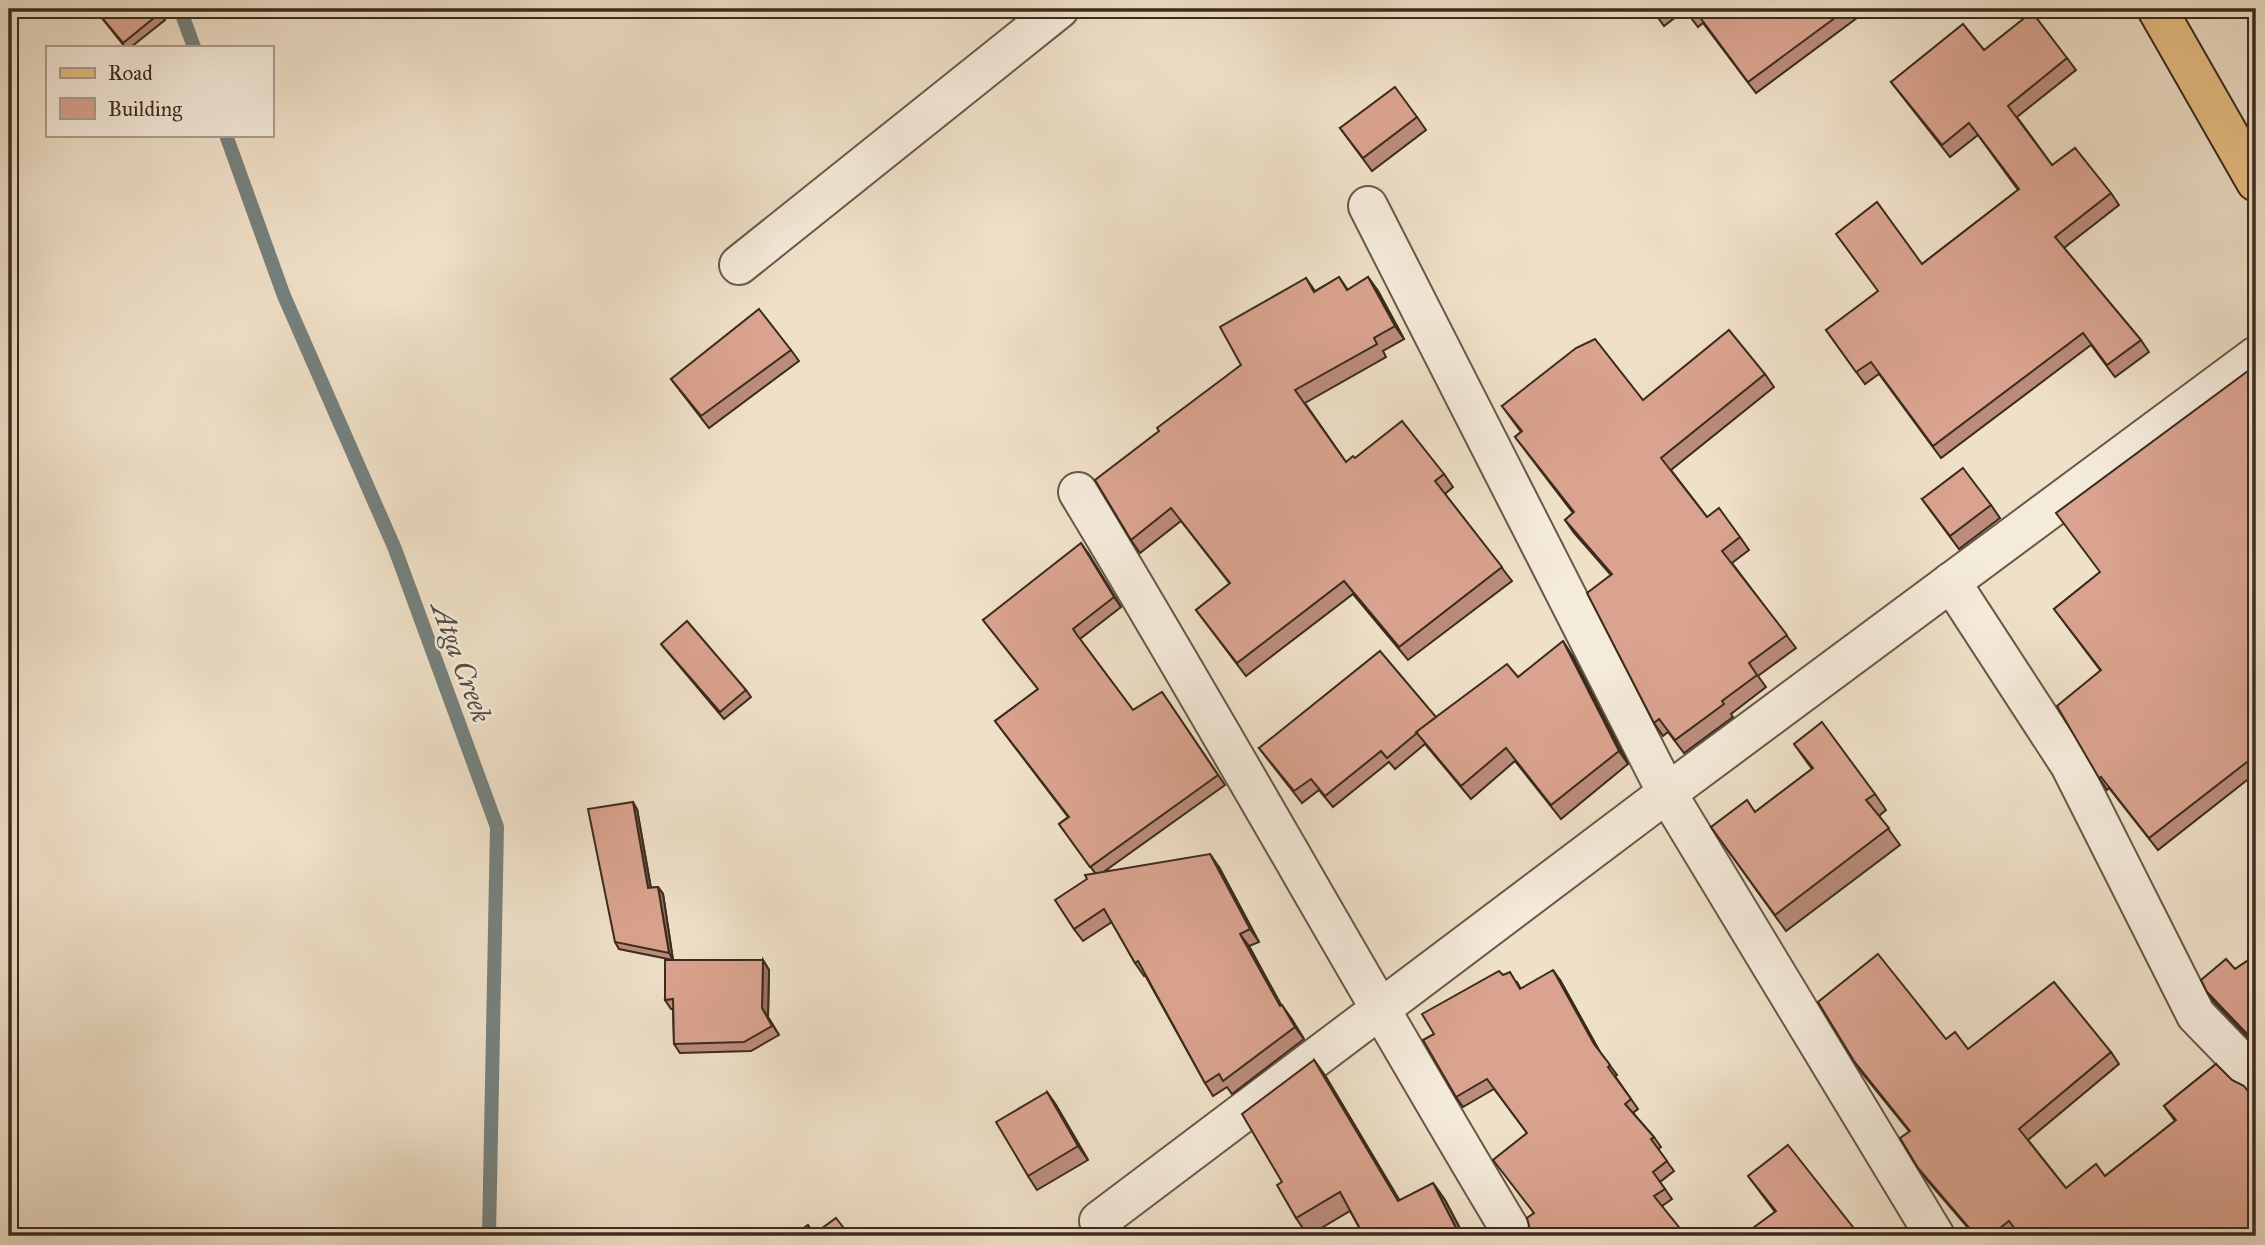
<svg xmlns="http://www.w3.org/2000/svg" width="2265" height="1245" viewBox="0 0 2265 1245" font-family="'IM FELL Great Primer',serif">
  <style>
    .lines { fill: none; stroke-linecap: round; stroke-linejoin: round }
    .stream { stroke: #75817e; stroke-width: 14 }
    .street-casing { stroke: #685848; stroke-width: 42 }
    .primary-casing { stroke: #3b2b1d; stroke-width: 42 }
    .street { stroke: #f5ebdb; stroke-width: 38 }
    .primary { stroke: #e8c084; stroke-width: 38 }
    .wall { fill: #bb8c7b; stroke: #3b2b1d; stroke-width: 2 }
    .shaded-wall { fill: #997264; stroke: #3b2b1d; stroke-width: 2 }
    .building { fill: #daa38f; stroke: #3b2b1d; stroke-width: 2 }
    .labels { text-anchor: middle; stroke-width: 5; stroke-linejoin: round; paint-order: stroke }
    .water-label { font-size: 28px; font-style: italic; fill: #534f45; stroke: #f5ebdb }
  </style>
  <rect width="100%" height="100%" fill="#efe0c8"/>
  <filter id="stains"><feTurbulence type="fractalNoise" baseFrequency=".00286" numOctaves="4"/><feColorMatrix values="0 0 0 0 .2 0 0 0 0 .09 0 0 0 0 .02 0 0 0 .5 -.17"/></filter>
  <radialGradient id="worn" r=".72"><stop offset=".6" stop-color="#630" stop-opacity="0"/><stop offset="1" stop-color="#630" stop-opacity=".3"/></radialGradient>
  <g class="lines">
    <g class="stream">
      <path d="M180,9L194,47"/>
      <path d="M226,135L284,296L395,549L497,827L489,1236"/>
    </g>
    <defs>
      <g id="street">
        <path d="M1368,206L1667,793L1935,1236"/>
        <path d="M739,265L1059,9"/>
        <path d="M1078,492C1227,738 1366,990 1514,1236"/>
        <path d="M1951,582L2070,765L2196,1015L2256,1077"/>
        <path d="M1099,1221L1667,793L2256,356"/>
      </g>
      <path id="primary" d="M2157,9L2256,182"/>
    </defs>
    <use href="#street" class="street-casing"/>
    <use href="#primary" class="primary-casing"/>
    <use href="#street" class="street"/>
    <use href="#primary" class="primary"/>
  </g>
  <g class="wall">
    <path d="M157,9L165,20L131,47H125L98,13Z"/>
    <path d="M1652,9H1869L1756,93L1703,23L1698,27L1685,10L1664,26Z"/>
    <path d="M1984,50L2067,58L2076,70L2017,117L2052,165L2111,193L2119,205L2064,248L2141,340L2149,352L2115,377L2091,345L1941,458L1879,374L1865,384L1826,330L1922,264L2018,190L1978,135L1950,157L1891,82Z"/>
    <path d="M1417,117L1426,130L1372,171L1340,128Z"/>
    <path d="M1339,277L1348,290L1368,277L1378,291L1404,339L1383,351L1386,357L1305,403L1346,462L1355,458L1444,474L1453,487L1445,494L1512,581L1408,660L1353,594L1246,676L1196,610L1230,584L1181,521L1140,553L1131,540L1159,431L1241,365L1306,278L1315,291Z"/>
    <path d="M791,350L799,361L709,428L671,379Z"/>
    <path d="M2256,365V773L2158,850L2109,788L2107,790L2099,778L2100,670L2054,609L2099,573Z"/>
    <path d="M1765,374L1774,387L1671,470L1707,517L1740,537L1749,550L1732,563L1796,648L1758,676L1766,687L1731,714L1733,717L1684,753L1668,732L1663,736L1654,723L1611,575L1574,533L1565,520L1573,513L1515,437L1521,432L1502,406L1643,400Z"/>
    <path d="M1922,499L1991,505L2000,518L1959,549Z"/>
    <path d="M1088,553L1121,607L1080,639L1133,710L1162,692L1225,785L1105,871L1219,867L1259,942L1249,946L1281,1006L1291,1018L1304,1039L1232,1094L1227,1087L1213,1096L1205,1083L1145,975L1144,976L1135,963L1112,922L1083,941L1074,929L1095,873L1059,824L1068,817L995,721L1038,689L983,620Z"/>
    <path d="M661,644L746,690L751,697L724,719Z"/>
    <path d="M1572,655L1628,764L1561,819L1515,761L1471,799L1425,744L1395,769L1389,762L1333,807L1319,790L1302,803L1259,748L1436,717L1518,677Z"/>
    <path d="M1794,744L1875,794L1886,810L1879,816L1900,845L1786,931L1711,827L1755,812L1812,769Z"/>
    <path d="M637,809L651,888L658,887L663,894L673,960L619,949L615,942Z"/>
    <path d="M2256,955V1046L2214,1002L2207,992L2235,969Z"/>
    <path d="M763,960L769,970L768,1017L779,1035L751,1051L680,1053L674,1044L673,1009H671L665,1000Z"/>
    <path d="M1503,975L1517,982L1521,989L1560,980L1600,1052L1617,1075L1615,1076L1638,1109L1633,1113L1654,1137L1661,1147L1658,1149L1674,1171L1660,1182L1672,1199L1662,1206L1533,1213L1527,1133L1494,1089L1463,1107L1456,1097Z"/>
    <path d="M1946,1039L1968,1049L2111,1052L2119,1064L2028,1140L2066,1188L2105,1176L2175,1121L2164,1106L2216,1064L2256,1236H2020L2017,1233L2013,1236H1975L1927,1180L1918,1168L1909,1131L1862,1073L1854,1061Z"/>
    <path d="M1314,1060L1326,1077L1400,1201L1433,1183L1445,1200L1464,1236H1364L1350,1211L1308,1236L1296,1218L1282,1182Z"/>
    <path d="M1047,1092L1056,1105L1088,1160L1037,1190L1028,1176Z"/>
    <path d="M1748,1176L1860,1236L1775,1212Z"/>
  </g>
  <g class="shaded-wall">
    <path d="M1368,277L1378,291L1404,339L1395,326Z"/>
    <path d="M1081,543L1088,553L1121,607L1114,597Z"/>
    <path d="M1563,641L1572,655L1628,764L1619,751Z"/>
    <path d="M633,802L637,809L652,895L648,888Z"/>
    <path d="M1210,854L1219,867L1259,942L1250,929Z"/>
    <path d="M658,887L663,894L673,960L669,953Z"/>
    <path d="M1240,934L1249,946L1289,1019L1280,1006Z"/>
    <path d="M763,960L769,970L768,1017L779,1035L762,1008Z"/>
    <path d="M1553,970L1560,980L1601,1054L1594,1044Z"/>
    <path d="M1282,1005L1291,1018L1304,1039L1295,1027Z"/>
    <path d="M1314,1060L1326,1077L1410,1219L1398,1201Z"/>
    <path d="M1047,1092L1056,1105L1088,1160L1078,1146Z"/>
    <path d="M1433,1183L1445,1200L1464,1236H1463L1456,1228Z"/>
  </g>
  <g class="building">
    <path d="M103,9H157L160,13L123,43L98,13Z"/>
    <path d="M1652,9H1665L1657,15Z"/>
    <path d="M1685,9H1847L1748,82L1696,12L1691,16Z"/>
    <path d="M2032,12L2067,58L2008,106L2052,165L2075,148L2111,193L2055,237L2141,340L2107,365L2083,333L1933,446L1871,362L1856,372L1826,330L1878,291L1836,234L1877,202L1922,264L2019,189L1969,123L1942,145L1891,82L1963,24L1984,50Z"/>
    <path d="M1395,87L1417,117L1363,158L1340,128Z"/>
    <path d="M1339,277L1347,290L1368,277L1395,326L1374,338L1377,344L1295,390L1346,462L1353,456L1355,458L1402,421L1444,474L1435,481L1502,567L1399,647L1344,581L1237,663L1196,610L1230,583L1171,508L1131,540L1095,480L1159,431L1157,428L1241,365L1220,327L1306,278L1314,292Z"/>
    <path d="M759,309L791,350L701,416L671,379Z"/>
    <path d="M1729,330L1765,374L1661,458L1707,517L1719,508L1740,537L1722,551L1787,635L1749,663L1757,675L1722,701L1724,704L1675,740L1659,719L1654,723L1587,593L1612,574L1565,520L1574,512L1515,437L1522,431L1502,406L1576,348L1595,339L1643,400Z"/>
    <path d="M2256,365V755L2149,838L2101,777L2099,778L2057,706L2101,670L2054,609L2100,572L2056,513Z"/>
    <path d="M1963,468L1991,505L1950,536L1922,499Z"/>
    <path d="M1081,543L1114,597L1073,629L1077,635L1133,710L1162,692L1218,775L1090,867L1059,824L1069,817L995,721L1038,689L983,620Z"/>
    <path d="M687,621L746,690L720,712L661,644Z"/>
    <path d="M1563,641L1619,751L1551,805L1506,748L1461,786L1416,732L1507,664L1518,677Z"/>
    <path d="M1380,651L1436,717L1416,732L1417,733L1387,758L1381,751L1325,796L1311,779L1294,791L1259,748Z"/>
    <path d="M1822,722L1875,794L1866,800L1889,828L1775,915L1711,827L1747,800L1755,812L1813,768L1794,744Z"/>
    <path d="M633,802L648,888L658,887L669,953L615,942L588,809Z"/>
    <path d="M1210,854L1250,929L1240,934L1280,1006L1282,1005L1295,1027L1223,1081L1219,1074L1205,1083L1138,961L1135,963L1104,909L1074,929L1055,900L1087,879L1085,875Z"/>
    <path d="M1878,954L1946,1039L1955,1032L1968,1049L2054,982L2111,1052L2019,1129L2066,1188L2096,1164L2105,1176L2176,1120L2164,1106L2216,1064L2232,1080L2244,1086L2256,1102V1236H2020L2009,1221L1990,1236H1976L1918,1168L1900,1138L1910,1131L1854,1061L1818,1002Z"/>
    <path d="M2256,955V1035L2252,1039L2207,992L2201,980L2226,959L2235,969Z"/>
    <path d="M665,960H763L762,1008L772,1026L744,1042L674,1044L673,999L665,1000Z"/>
    <path d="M1553,970L1594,1044L1610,1065L1608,1067L1631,1099L1625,1104L1654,1137L1651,1139L1667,1161L1653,1172L1665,1189L1654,1196L1686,1236H1525L1529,1226L1527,1218L1534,1213L1493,1160L1527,1133L1487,1079L1456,1097L1423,1040L1434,1034L1422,1014L1499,971L1503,975L1510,972L1520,989Z"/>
    <path d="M1314,1060L1398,1201L1433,1183L1456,1228L1440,1236H1364L1340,1192L1296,1218L1277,1185L1282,1182L1242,1114Z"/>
    <path d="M1047,1092L1078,1146L1028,1176L996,1122Z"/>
    <path d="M1788,1145L1860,1236H1742L1776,1211L1748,1176Z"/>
    <path d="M836,1218L850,1236H792L808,1225L814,1234Z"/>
  </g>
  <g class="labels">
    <g class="water-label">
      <text transform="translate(462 662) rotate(70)" y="10">Atga Creek</text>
    </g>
  </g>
  <rect width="2265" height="1245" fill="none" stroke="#efe0c8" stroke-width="35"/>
  <rect x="10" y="10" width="2244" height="1224" fill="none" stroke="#3b2b1d" stroke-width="3.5"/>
  <rect x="18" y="18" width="2230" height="1210" fill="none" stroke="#3b2b1d" stroke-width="2"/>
  <rect x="46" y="46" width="228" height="91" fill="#f5ebdb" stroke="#ab9e8f" stroke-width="2"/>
  <rect x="60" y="68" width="35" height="10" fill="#e8c084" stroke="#ab9e8f" stroke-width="2"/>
  <text x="108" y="80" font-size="21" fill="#3b2b1d">Road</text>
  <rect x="60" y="98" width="35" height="21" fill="#daa38f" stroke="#ab9e8f" stroke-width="2"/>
  <text x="108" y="116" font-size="21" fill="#3b2b1d">Building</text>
  <rect width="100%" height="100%" filter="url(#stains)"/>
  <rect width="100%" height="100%" fill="url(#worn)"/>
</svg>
